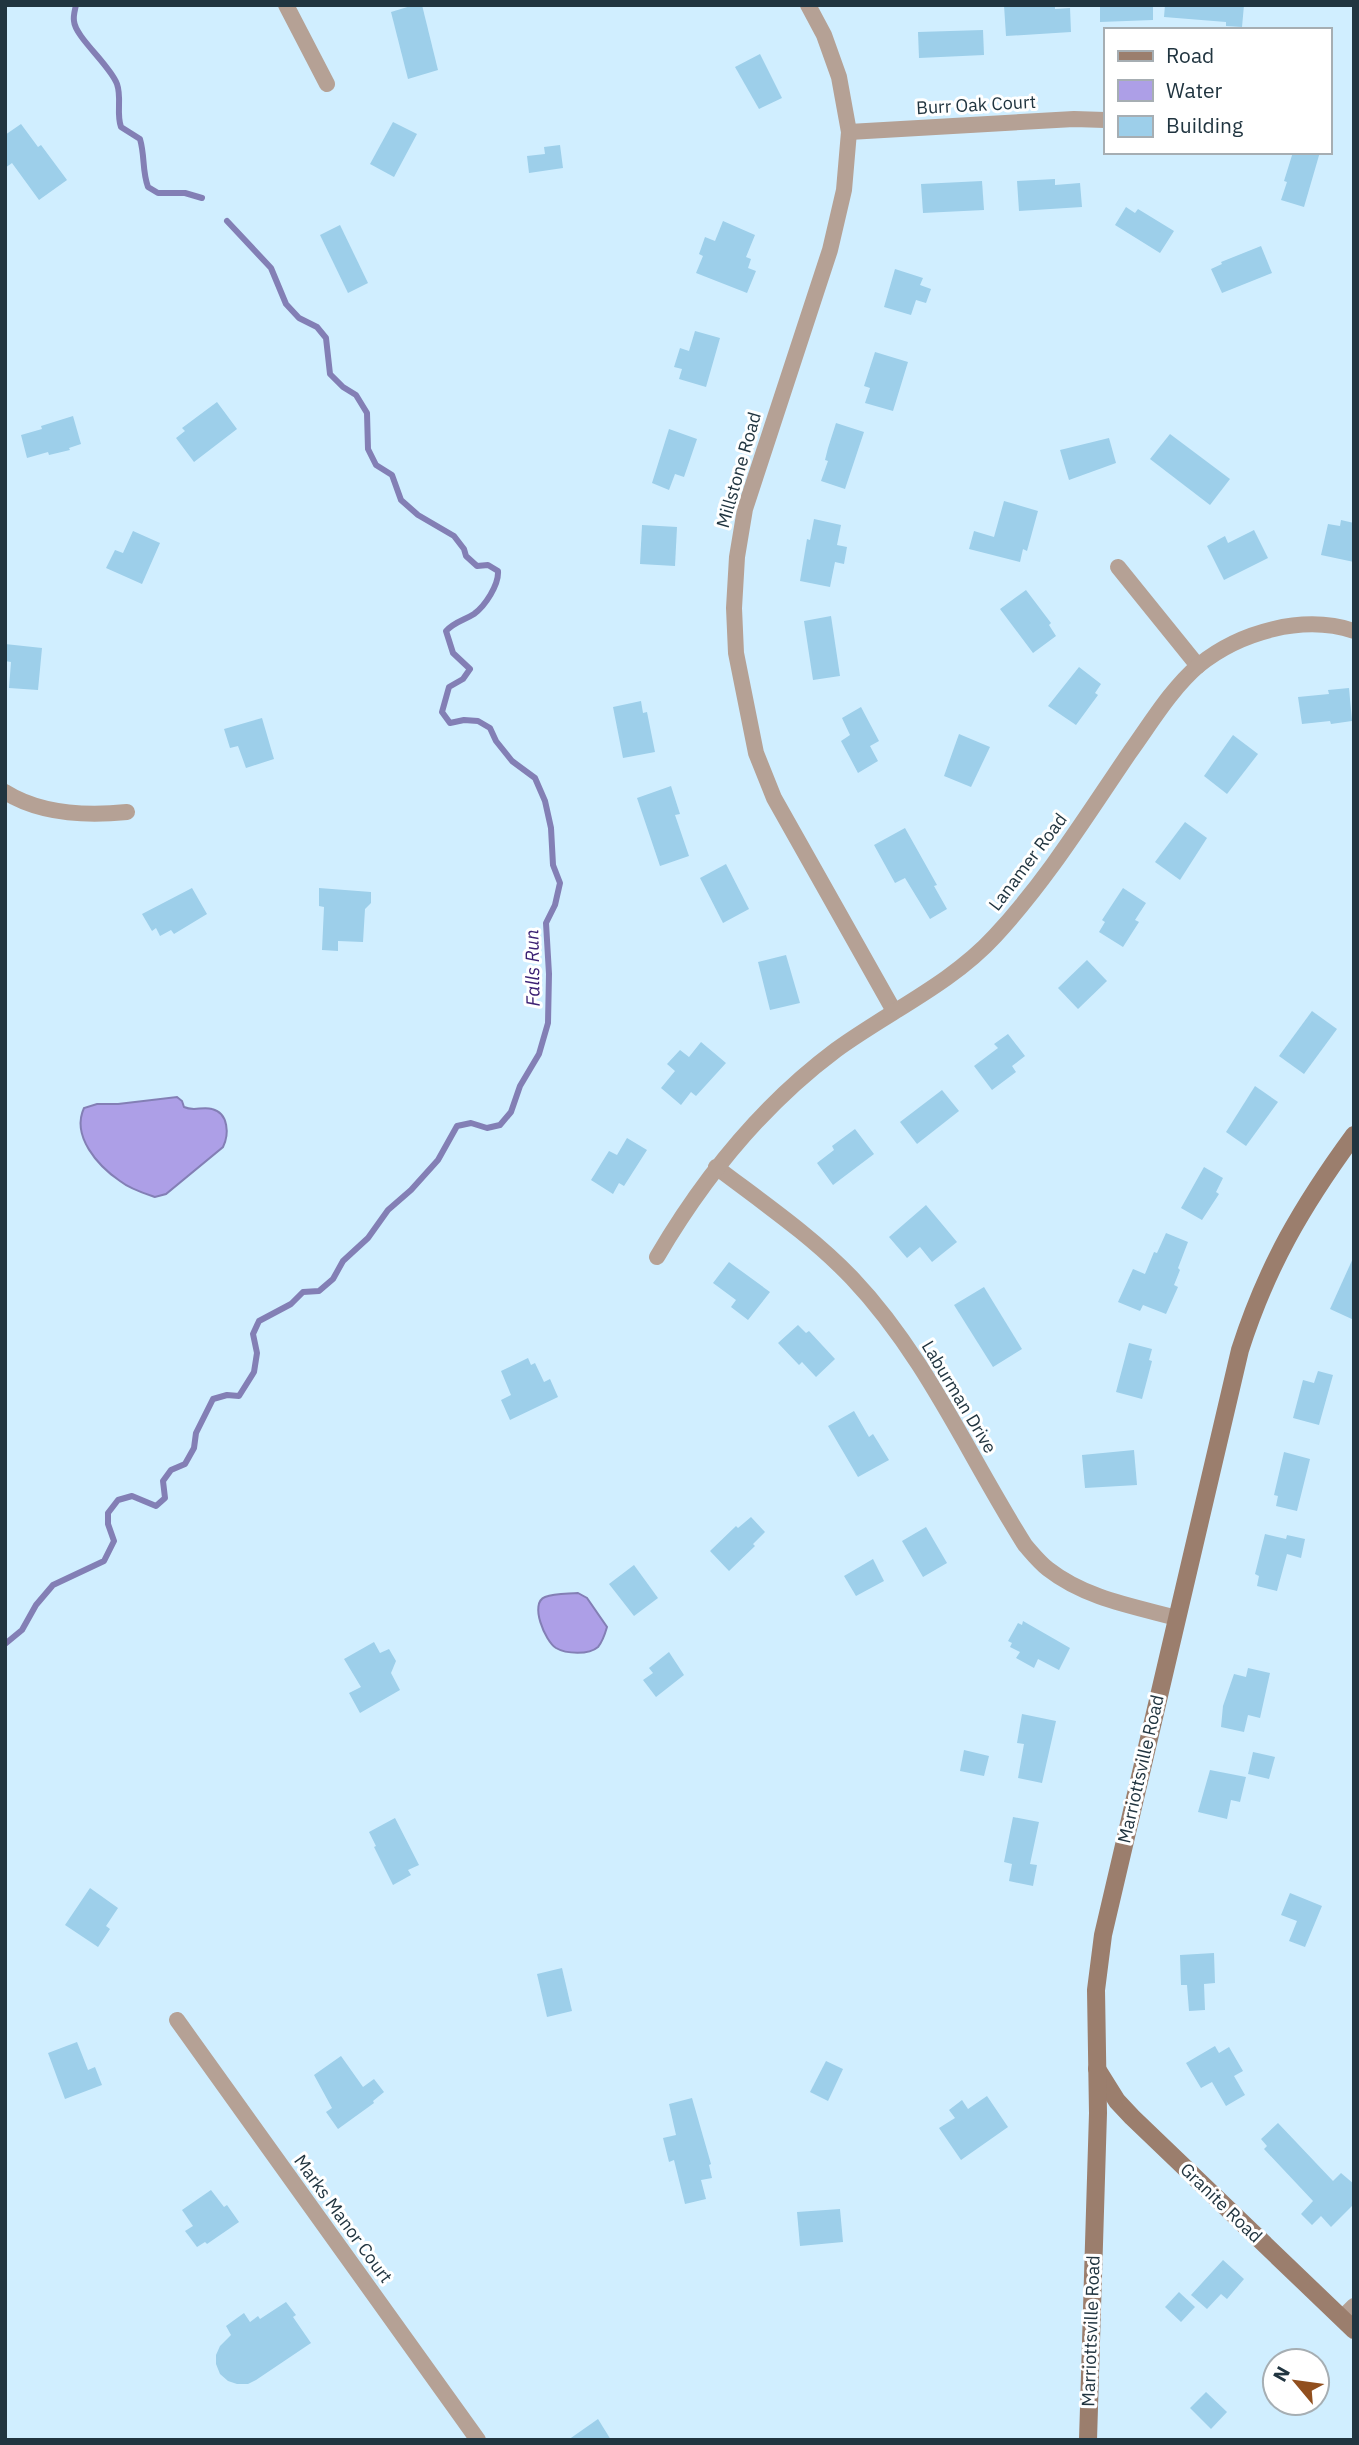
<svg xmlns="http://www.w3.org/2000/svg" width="1359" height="2445" viewBox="0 0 1359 2445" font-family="'IBM Plex Sans',sans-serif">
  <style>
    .water { fill: #ad9fe7; stroke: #837fb5; stroke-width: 2 }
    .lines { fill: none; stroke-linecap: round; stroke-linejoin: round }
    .stream { stroke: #837fb5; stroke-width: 6 }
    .building { fill: #9dcfea }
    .street { stroke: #b5a195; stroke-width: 16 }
    .secondary { stroke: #9b7e6d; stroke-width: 18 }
    .labels { text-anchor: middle; stroke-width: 6; stroke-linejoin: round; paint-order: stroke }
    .street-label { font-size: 18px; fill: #213540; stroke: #fff }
    .water-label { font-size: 19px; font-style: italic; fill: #3b2073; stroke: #fff }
  </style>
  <rect width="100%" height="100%" fill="#d0eeff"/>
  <g class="water">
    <path d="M177,1097L182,1101L184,1107C194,1112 202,1106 212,1109C229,1113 229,1135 223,1147L166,1194L155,1197C143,1193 130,1189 120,1181C98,1166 71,1136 84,1108L97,1104H118Z"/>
    <path d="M578,1593L587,1598L607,1627C605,1634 603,1641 598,1647C589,1655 566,1654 556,1648C545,1641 529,1603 545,1597C555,1593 568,1594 578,1593Z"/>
  </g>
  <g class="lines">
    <g class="stream">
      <path d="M76,5C75,10 73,16 74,21C75,37 110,65 117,84C122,98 116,113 121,127L140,139C145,156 142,171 148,187L158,193H185L202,198"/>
      <path d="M5,1644L22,1630L36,1605L53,1585L104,1561L114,1541L108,1524V1513L118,1500L132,1496L156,1506L165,1498L163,1481L171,1470L185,1464L194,1448L196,1433L213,1399L227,1395L239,1396L254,1372L257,1353L253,1334L259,1321L291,1304L303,1292L319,1291L333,1279L343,1261L368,1238L388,1210L411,1190L438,1160L457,1126L471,1123L487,1128L500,1125L511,1112L520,1086L539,1054L548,1023L549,974L546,923L555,905L560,883L553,865L551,828L545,801L535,778L512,761L496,741L490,728L478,721L464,720L450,723L442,712L449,687L463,679L470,669L453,653L446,631C456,621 463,621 474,614C485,606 499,585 498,571L488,565L477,566L466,556L464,549L454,536L418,515L401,500L392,475L376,465L368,449L367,413L356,395L343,387L330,374L326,338L317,327L299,318L286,304L271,268L227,221"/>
    </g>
  </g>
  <g class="building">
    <path d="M414,5H422L438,70L408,79L391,12Z"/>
    <path d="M1004,5H1055V9L1070,8L1071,32L1006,36Z"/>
    <path d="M1100,5H1153V20L1100,22Z"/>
    <path d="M1165,5H1244L1242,27L1226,26V22L1164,17Z"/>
    <path d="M983,30L984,55L919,58L918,32Z"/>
    <path d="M760,54L782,98L759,109L735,67Z"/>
    <path d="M393,122L417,134L394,177L370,164Z"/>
    <path d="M21,124L38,147L41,145L67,180L39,200L12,163L5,168V135Z"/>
    <path d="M560,145L563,168L529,173L527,156L545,154L544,147Z"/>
    <path d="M1293,152H1320L1304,207L1281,200L1287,182L1284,181Z"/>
    <path d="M1055,179V185L1080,183L1082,207L1019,211L1017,181Z"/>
    <path d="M982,181L984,210L923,213L921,184Z"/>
    <path d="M1126,207L1135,213L1138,209L1174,231L1160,253L1115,225Z"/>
    <path d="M723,221L755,235L746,257L751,259L748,268L756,271L747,293L696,273L703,256L699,254L705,237L715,241Z"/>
    <path d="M340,225L368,283L348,293L320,235Z"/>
    <path d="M1261,246L1272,273L1222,293L1211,269L1222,264L1221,262Z"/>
    <path d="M895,269L923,278L920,285L931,289L926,303L916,300L911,315L884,307Z"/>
    <path d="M695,331L720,338L706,387L679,379L682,369L674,367L680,348L689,351Z"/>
    <path d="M875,352L908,362L893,411L865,403L870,388L864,386Z"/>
    <path d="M217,402L237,429L194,462L176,438L185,431L182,428Z"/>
    <path d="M73,416L81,444L69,448L70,450L49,455L48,452L27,458L21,435L42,429L41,426Z"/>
    <path d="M836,423L864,432L845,489L821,481L828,461L825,460L828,448Z"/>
    <path d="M669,429L697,439L684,477L675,474L669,490L652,483Z"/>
    <path d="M1170,434L1230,479L1210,505L1150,459Z"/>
    <path d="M1109,438L1116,463L1069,480L1060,450Z"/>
    <path d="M1004,501L1038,511L1027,551L1023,549L1020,562L969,549L974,531L994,537Z"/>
    <path d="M814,519L841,525L837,545L847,547L844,564L835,562L830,587L800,581L807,539L810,540Z"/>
    <path d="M1341,520L1354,523V562L1321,555L1328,524L1340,526Z"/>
    <path d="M642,525L677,527L675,566L640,564Z"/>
    <path d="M1254,530L1268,558L1224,580L1207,546L1225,536L1228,543Z"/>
    <path d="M133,531L160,543L142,584L106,568L115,550L123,553Z"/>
    <path d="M1026,590L1051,623L1049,625L1056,636L1033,653L1000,609Z"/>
    <path d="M831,616L840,676L813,680L804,621Z"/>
    <path d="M5,644L42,648L38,690L9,688L11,662L5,661Z"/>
    <path d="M1079,667L1101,684L1095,693L1098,695L1076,725L1048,706Z"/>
    <path d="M1349,688L1352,721L1331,724L1330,721L1302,724L1298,697L1329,694L1328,690Z"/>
    <path d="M641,701L643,713L647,712L655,752L623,758L613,707Z"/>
    <path d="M861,707L879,741L870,746L878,761L858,773L841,741L850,735L842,718Z"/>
    <path d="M262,718L274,759L246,768L238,746L230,748L224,729Z"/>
    <path d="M959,734L990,747L971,787L944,776Z"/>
    <path d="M1233,735L1258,754L1227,794L1204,776Z"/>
    <path d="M671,786L680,814L675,815L689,856L660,866L637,798Z"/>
    <path d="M1185,822L1207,838L1180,880L1155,862Z"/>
    <path d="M905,828L937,885L934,886L947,909L930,919L905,878L895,883L874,845Z"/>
    <path d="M726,864L749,909L723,923L700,878Z"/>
    <path d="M192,888L207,914L174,934L171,930L160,936L156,928L152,931L142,914Z"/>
    <path d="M319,888L371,892V903L365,909L363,942L338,941V951L322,950L324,907L319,906Z"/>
    <path d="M1123,888L1146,903L1135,920L1139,922L1123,947L1099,932L1105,922L1102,920Z"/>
    <path d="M786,955L800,1003L770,1010L758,962Z"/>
    <path d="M1087,960L1107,981L1078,1009L1058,988Z"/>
    <path d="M1312,1011L1337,1029L1304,1074L1279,1056Z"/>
    <path d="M1008,1034L1025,1056L1012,1066L1016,1072L992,1090L974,1066L998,1048L994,1044Z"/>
    <path d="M701,1042L726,1063L696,1096L691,1092L681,1105L661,1088L675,1071L667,1064L680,1050L689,1057Z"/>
    <path d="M1255,1086L1278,1102L1246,1146L1226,1132Z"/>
    <path d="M942,1090L959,1111L917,1144L900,1122Z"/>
    <path d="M855,1129L874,1154L833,1185L817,1163L834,1150L832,1146Z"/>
    <path d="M627,1138L647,1150L624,1186L619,1183L613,1194L591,1180L609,1151L617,1155Z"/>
    <path d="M1204,1167L1223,1178L1216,1192L1219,1194L1202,1220L1181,1208Z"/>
    <path d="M926,1205L957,1242L932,1262L920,1247L907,1258L889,1237Z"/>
    <path d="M1166,1233L1188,1242L1178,1268L1180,1270L1174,1285L1178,1287L1166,1314L1143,1305L1140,1311L1118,1302L1133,1269L1145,1274L1154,1252L1157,1253Z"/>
    <path d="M1354,1256V1320L1330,1309Z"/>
    <path d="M729,1262L770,1292L748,1320L731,1307L736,1300L713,1283Z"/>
    <path d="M984,1287L1022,1349L993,1367L954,1305Z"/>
    <path d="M798,1325L806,1333L809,1331L835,1359L816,1377L802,1362L799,1365L778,1343Z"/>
    <path d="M1129,1343L1152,1349L1149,1360L1152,1361L1142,1399L1116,1392Z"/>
    <path d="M528,1358L531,1365L535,1363L544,1382L550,1379L558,1397L510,1420L501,1400L511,1395L501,1371Z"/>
    <path d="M1318,1371L1333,1375L1319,1425L1293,1418L1303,1380L1314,1383Z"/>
    <path d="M854,1411L869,1437L873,1434L889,1460L858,1477L828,1426Z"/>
    <path d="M1134,1450L1137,1485L1085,1488L1082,1455Z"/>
    <path d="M1284,1452L1310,1459L1297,1511L1276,1506L1278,1496L1274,1495Z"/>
    <path d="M751,1517L765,1532L753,1544L755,1546L729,1571L710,1551L736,1526L738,1528Z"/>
    <path d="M926,1527L947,1563L923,1577L902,1541Z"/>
    <path d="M1265,1534L1286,1539L1287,1535L1305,1539L1301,1558L1287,1554L1277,1591L1257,1586L1259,1576L1255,1574Z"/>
    <path d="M873,1559L884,1581L856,1596L844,1576Z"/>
    <path d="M634,1565L658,1598L634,1616L609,1584Z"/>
    <path d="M1023,1621L1070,1648L1059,1670L1038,1659L1034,1668L1016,1658L1020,1652L1010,1647L1012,1643L1008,1641L1018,1623L1022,1625Z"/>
    <path d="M374,1642L380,1653L389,1649L396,1661L391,1673L400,1690L360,1713L349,1693L361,1687L344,1659Z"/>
    <path d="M669,1652L684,1675L656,1697L643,1680L653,1673L649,1668Z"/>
    <path d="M1248,1668L1270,1673L1260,1718L1248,1715L1244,1732L1221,1727L1223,1706L1234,1674L1246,1677Z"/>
    <path d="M1022,1714L1056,1721L1042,1783L1018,1778L1024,1744L1017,1743Z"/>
    <path d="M964,1750L989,1756L984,1776L960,1771Z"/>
    <path d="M1253,1752L1275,1757L1269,1779L1248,1774Z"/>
    <path d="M1210,1770L1246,1777L1240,1802L1231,1800L1227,1819L1198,1812Z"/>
    <path d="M1013,1817L1039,1822L1030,1864L1037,1865L1033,1886L1009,1881L1012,1864L1004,1862Z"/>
    <path d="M395,1818L419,1865L408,1870L411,1875L393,1885L374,1847L376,1846L369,1832Z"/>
    <path d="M90,1888L118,1908L106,1926L110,1929L98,1947L65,1925Z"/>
    <path d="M1290,1893L1322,1906L1305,1947L1289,1941L1297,1921L1281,1915Z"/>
    <path d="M1214,1953L1215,1983L1204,1984L1205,2010L1189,2011L1187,1985H1181L1180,1955Z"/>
    <path d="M562,1968L572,2011L547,2017L537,1974Z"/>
    <path d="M77,2042L88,2070L95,2067L102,2085L65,2099L48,2053Z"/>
    <path d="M1215,2046L1219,2053L1229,2047L1243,2071L1234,2076L1245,2095L1226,2106L1212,2082L1201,2088L1186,2063Z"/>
    <path d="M341,2056L363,2087L374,2079L384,2092L373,2101L374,2103L338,2129L326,2112L332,2108L314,2075Z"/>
    <path d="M826,2061L843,2069L828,2101L810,2092Z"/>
    <path d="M987,2096L1008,2127L961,2160L939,2128L955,2118L949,2110L962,2100L968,2109Z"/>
    <path d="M692,2098L711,2164L709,2165L712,2178L701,2180L706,2199L685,2204L674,2160L669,2162L663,2138L676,2135L669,2104Z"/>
    <path d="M1278,2123L1333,2181L1341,2173L1354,2184V2204L1331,2227L1321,2216L1312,2225L1301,2214L1313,2201L1264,2149L1267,2146L1261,2139Z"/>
    <path d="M211,2190L224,2207L227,2205L239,2222L207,2244L205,2242L197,2247L185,2231L193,2226L182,2210Z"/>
    <path d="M840,2209L843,2242L800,2246L797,2212Z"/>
    <path d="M1223,2260L1244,2279L1227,2299L1221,2294L1207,2309L1191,2295Z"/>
    <path d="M1179,2292L1195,2307L1181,2322L1165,2307Z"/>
    <path d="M286,2302L296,2315L293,2317L311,2343L256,2380L248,2384H237L228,2381L220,2374L216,2364V2355L220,2346L231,2335L226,2326L244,2313L250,2322L258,2316L260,2319Z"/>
    <path d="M1206,2392L1227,2412L1211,2429L1190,2408Z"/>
    <path d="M598,2419L611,2440H568Z"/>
  </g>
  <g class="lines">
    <g class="street">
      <path d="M286,5L327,84"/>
      <path d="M808,5L824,35L839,77L849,132L844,190L830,250L745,509L737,557L734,608L736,653L756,753L774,798L894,1011"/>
      <path d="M849,132L1074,119L1105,120"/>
      <path d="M1118,567L1198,666"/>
      <path d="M5,792C40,814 87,816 127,812"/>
      <path d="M716,1167C762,1202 812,1236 852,1278C926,1356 968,1455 1025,1545C1032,1553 1039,1562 1048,1569C1085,1598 1132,1606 1177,1618"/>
      <path d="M657,1257C704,1177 761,1106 836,1050C888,1012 951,984 995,936C1047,880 1087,815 1130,752C1151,723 1171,689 1199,665C1240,632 1303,614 1354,631"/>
      <path d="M177,2020L478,2440"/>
      <path d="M1342,2318L1354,2306"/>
    </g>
    <g class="secondary">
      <path d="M1097,2069L1117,2101L1132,2117L1354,2330"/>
      <path d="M1088,2440L1098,2113L1096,1990L1103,1935L1240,1350C1267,1266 1302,1206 1354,1135"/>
    </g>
  </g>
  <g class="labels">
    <g class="street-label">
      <text transform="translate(976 105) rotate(-3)" y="6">Burr Oak Court</text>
      <text transform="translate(739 470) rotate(-74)" y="6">Millstone Road</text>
      <text transform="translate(1028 862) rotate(-53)" y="6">Lanamer Road</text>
      <text transform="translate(959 1397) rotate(59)" y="6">Laburman Drive</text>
      <text transform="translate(1141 1769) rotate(-77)" y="6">Marriottsville Road</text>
      <text transform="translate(1221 2203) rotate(44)" y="6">Granite Road</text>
      <text transform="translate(343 2219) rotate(54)" y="6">Marks Manor Court</text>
      <text transform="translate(1091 2331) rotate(-88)" y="6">Marriottsville Road</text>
    </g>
    <g class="water-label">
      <text transform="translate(532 968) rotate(-91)" y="7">Falls Run</text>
    </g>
  </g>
  <rect width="1359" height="2445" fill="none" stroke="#213540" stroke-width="14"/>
  <rect x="1104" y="28" width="228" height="126" fill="#ffffff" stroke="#a6aeb3" stroke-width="2"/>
  <rect x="1118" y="51" width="35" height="10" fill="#9b7e6d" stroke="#a6aeb3" stroke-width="2"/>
  <text x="1166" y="63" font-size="21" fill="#213540">Road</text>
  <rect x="1118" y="80" width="35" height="21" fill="#ad9fe7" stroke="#a6aeb3" stroke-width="2"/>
  <text x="1166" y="98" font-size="21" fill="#213540">Water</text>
  <rect x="1118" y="116" width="35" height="21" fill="#9dcfea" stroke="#a6aeb3" stroke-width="2"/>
  <text x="1166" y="133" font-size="21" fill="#213540">Building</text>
  <g transform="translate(1296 2382) rotate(299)"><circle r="33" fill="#ffffff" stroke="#a6aeb3" stroke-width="2"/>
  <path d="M0-5L12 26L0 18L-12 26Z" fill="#914f1e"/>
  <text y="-10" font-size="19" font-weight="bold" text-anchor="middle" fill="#213540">N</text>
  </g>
</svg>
